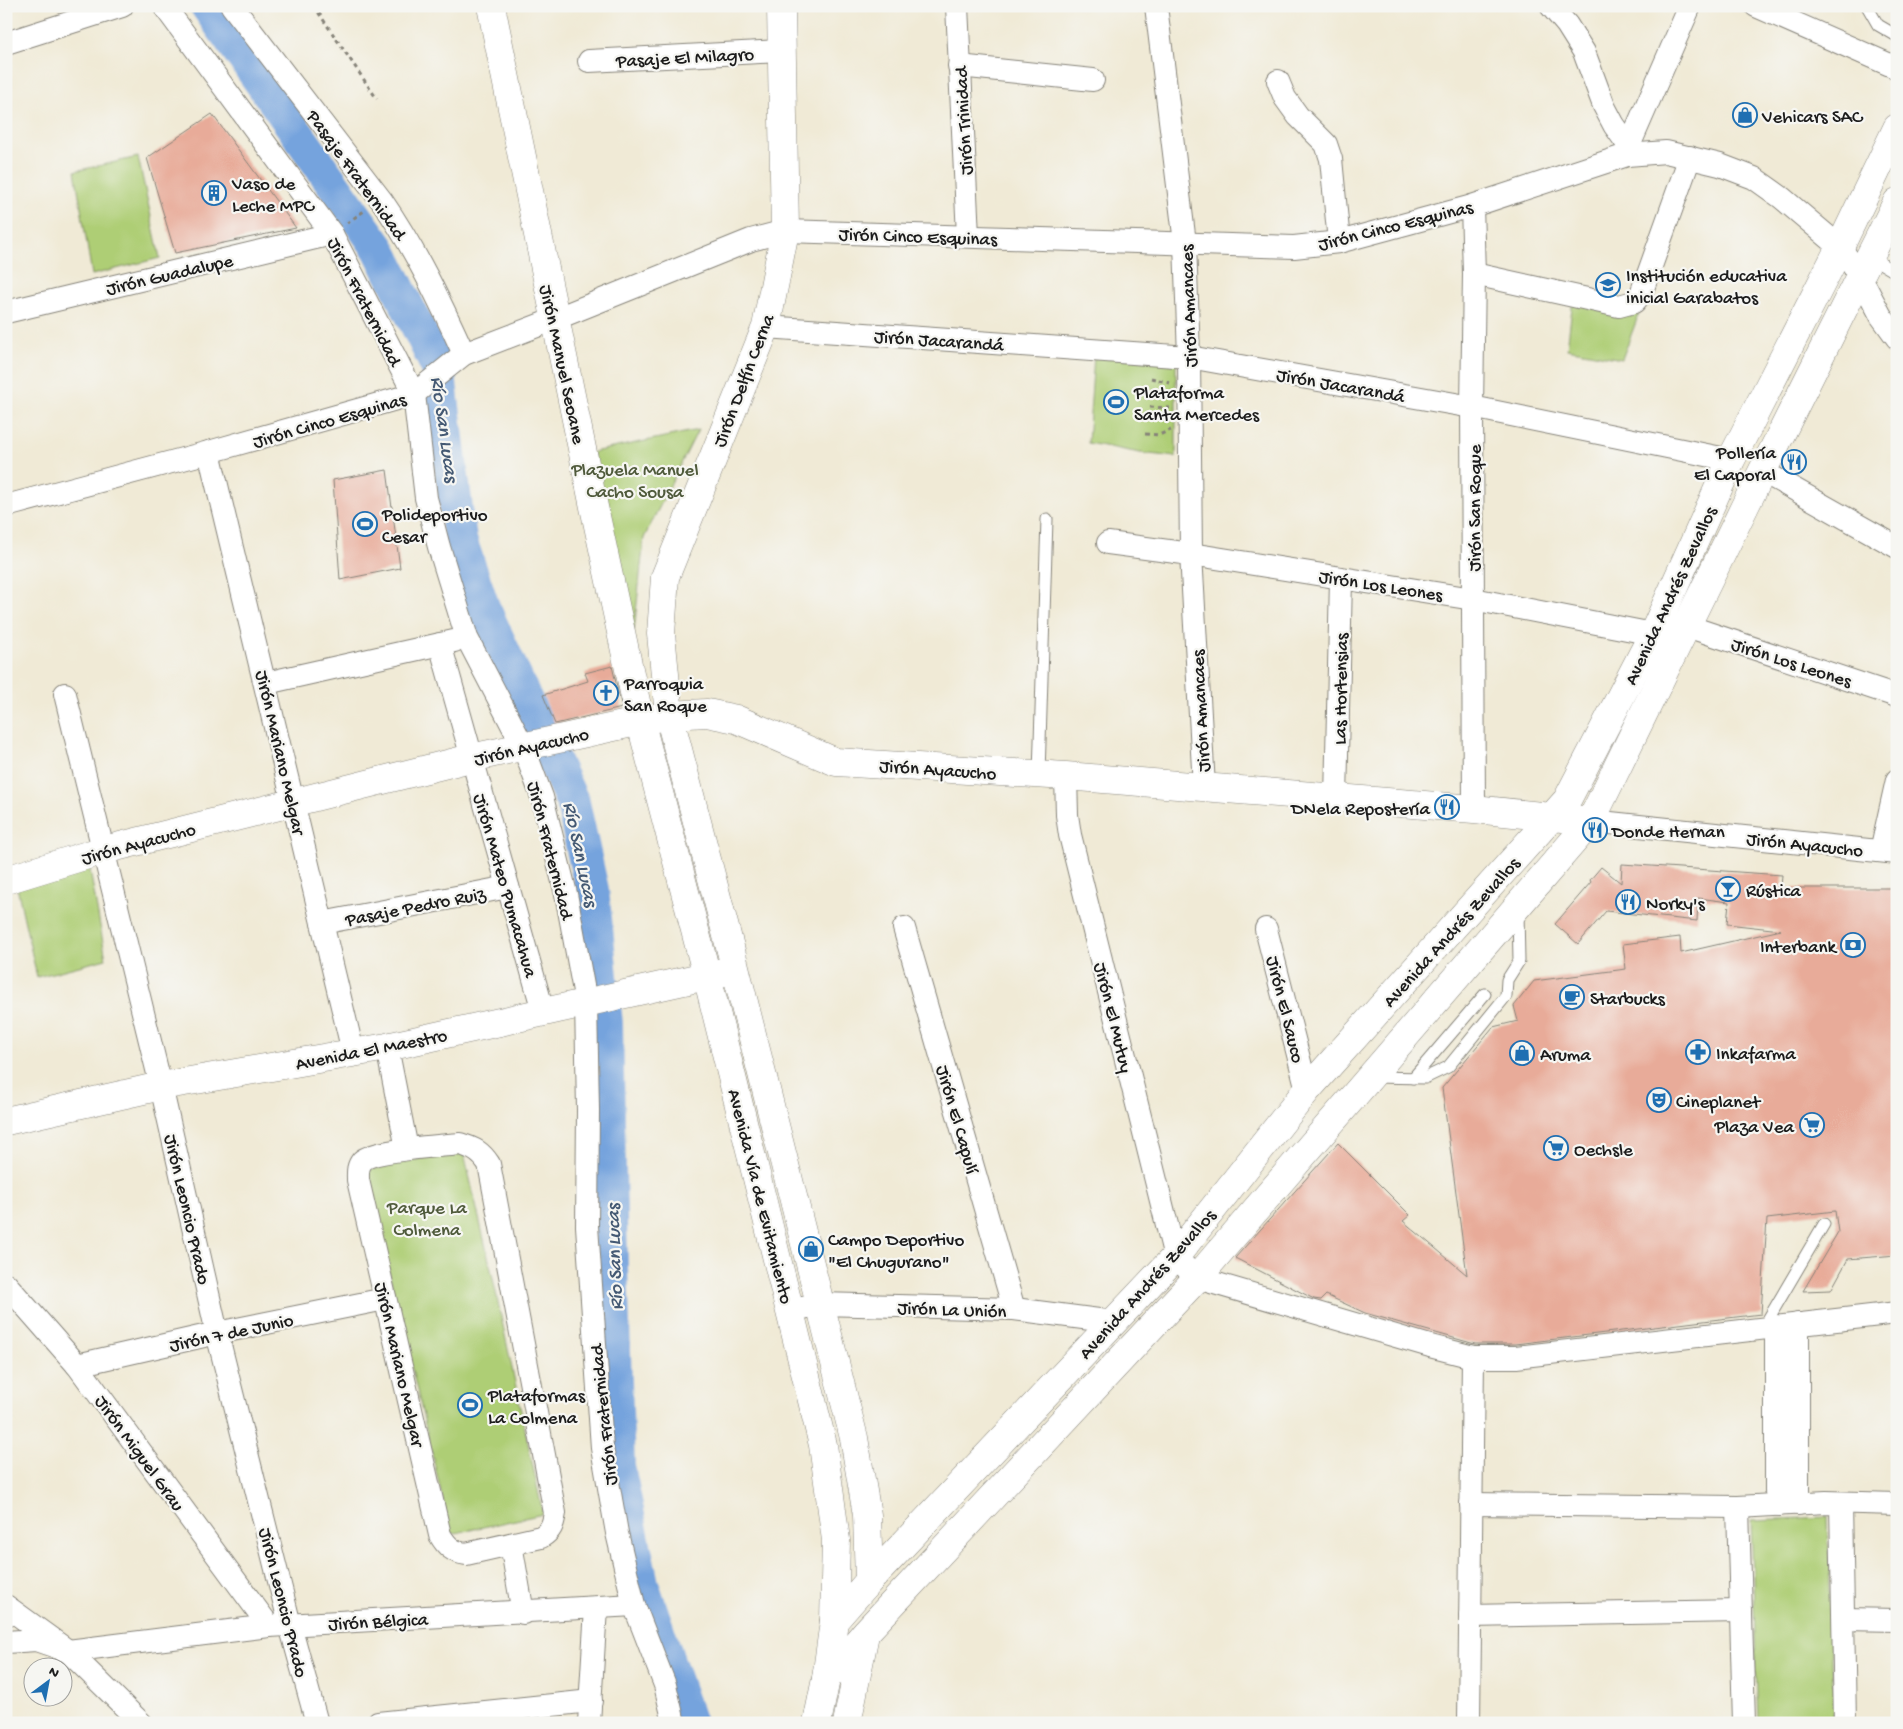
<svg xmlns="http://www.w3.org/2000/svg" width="1903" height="1729" viewBox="0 0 1903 1729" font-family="'Gochi Hand',sans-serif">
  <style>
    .green { fill: #aece75; stroke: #657548 }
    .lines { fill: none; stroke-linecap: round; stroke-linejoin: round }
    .river { stroke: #74a3dd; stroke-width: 34 }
    .building { fill: #e8ab99 }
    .service-casing { stroke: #868379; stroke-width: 13 }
    .minor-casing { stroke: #868379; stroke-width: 24 }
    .tertiary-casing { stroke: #868379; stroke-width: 29 }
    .trunk-casing { stroke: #868379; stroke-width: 29 }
    .path { stroke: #868379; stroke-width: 3; stroke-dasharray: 4 4; stroke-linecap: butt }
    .service { stroke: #fff; stroke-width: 11 }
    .minor { stroke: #fff; stroke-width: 22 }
    .tertiary { stroke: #fff; stroke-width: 28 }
    .trunk { stroke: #fff; stroke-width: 28 }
    .labels { text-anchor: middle; stroke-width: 4.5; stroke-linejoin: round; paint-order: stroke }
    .street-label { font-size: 19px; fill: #1c1c1c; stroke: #f6f6f2 }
    .poi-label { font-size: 19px; fill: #1c1c1c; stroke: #f6f6f2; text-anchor: start }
    .park-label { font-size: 19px; fill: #4f5a3b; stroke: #f6f6f2 }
    .water-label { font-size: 20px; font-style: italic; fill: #445973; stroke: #f6f6f2 }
  </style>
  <rect width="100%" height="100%" fill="#f6f6f2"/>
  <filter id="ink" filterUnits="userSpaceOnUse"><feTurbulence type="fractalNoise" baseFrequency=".02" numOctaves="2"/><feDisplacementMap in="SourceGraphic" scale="10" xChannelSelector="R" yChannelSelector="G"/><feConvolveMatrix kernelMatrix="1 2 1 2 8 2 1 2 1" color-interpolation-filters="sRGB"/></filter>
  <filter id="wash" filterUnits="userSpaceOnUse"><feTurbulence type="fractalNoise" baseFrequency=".0096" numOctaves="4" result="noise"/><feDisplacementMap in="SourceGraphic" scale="20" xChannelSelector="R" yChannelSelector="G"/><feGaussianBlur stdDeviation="1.12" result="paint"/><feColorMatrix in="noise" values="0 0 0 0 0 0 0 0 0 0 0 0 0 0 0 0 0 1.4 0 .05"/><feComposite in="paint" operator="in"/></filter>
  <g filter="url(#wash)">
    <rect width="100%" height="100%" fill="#f0ead6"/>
    <g class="green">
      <path d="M138,157L160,258L92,275L75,171Z"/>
      <path d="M1573,299L1640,311L1622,359L1567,349Z"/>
      <path d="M1094,355L1176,363V457L1140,453L1088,443Z"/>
      <path d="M698,430L644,538L634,631L593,452Z"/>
      <path d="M88,859L106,959L37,977L16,883Z"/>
      <path d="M463,1149L492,1274L543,1514L451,1534L365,1171Z"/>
      <path d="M1828,1517L1834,1723H1758L1751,1520Z"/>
    </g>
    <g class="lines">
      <path class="river" d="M207,6L379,249L438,368L460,540L483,607L573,803L592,890L606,1024L611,1267L618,1467L642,1584L689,1723"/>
    </g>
    <g id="blocks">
      <g class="building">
        <path d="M212,114L296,228L175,253L147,158Z"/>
        <path d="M387,470L400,568L340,580L333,480Z"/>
        <path d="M612,666L622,708L555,724L543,695L588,681L585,673Z"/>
        <path d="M1622,864L1782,875L1781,888H1897V1255L1848,1259L1831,1290L1803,1291L1838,1232L1835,1211L1767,1219L1761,1314L1515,1344H1475L1365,1313L1326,1295L1321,1300L1314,1299L1235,1258L1338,1143L1410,1215L1403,1221L1467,1275L1442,1088L1493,1027L1518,1021L1514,1006L1534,981L1626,969L1623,944L1680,937L1681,953L1781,930L1727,924L1729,902L1698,898L1697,921L1606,911L1578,944L1555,924L1591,882L1590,880L1601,867L1621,883Z"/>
      </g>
    </g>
  </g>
  <g filter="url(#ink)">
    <use href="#blocks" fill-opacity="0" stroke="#868379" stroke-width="1"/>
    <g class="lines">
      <defs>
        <g id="service">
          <path d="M1867,6L1878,25L1897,36"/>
          <path d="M1870,257L1897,273"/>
          <path d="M1039,774L1047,519"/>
          <path d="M1373,1077L1425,1078L1448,1067L1506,996L1507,980L1519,961L1518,912"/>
          <path d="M1413,1078L1485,994"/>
          <path d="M1763,1328L1824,1224"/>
        </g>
        <g id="minor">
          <path d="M164,6L332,234L414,394L426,498L439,547L467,638L523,746L542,797L566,894L586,1002L588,1110L587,1226L602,1448L617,1533L634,1605L665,1685L674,1723"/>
          <path d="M232,6L382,201C415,249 440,301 464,354"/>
          <path d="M957,6L968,236"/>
          <path d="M1156,6L1185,243L1189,357L1191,554L1204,787"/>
          <path d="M1551,6L1567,25L1584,52L1604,106L1614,125L1629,146"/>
          <path d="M1756,6L1897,68"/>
          <path d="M6,43L122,6"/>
          <path d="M589,61L781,51"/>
          <path d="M959,66L1093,80"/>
          <path d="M1278,81L1285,98L1298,116L1326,144L1331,159L1339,242"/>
          <path d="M1627,155L1629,146L1690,6"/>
          <path d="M1472,206L1474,274L1472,407L1474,809"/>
          <path d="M1474,274L1619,306L1634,302L1641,294L1690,157"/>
          <path d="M6,312L332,234"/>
          <path d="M766,327L1189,357L1472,407L1731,460"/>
          <path d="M209,452L353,1052"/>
          <path d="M1762,471L1897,547"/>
          <path d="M6,506L209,452L414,394L464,354L555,319L751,240L785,231L1294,247L1339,242L1472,206L1627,155L1666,152L1720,165L1754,178L1782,198L1840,247L1860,276L1881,316L1897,338"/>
          <path d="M1108,543L1191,554L1473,599L1653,634"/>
          <path d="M1687,626L1897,696"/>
          <path d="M440,644L543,1011"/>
          <path d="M266,683L454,641"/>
          <path d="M65,694L161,1086L217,1333L290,1625L317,1723"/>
          <path d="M1066,776L1067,815L1070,835L1175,1257L1197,1278L1430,1346L1473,1357H1516L1897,1313"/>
          <path d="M1336,799L1341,579"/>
          <path d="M1591,821L1897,853"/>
          <path d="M1881,851L1897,780"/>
          <path d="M322,923L508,887"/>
          <path d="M904,928L1014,1309"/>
          <path d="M1266,929L1307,1090"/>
          <path d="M387,1047L407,1149"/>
          <path d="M460,1144C474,1148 481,1152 489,1164L555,1513C553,1525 551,1531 541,1537L466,1554C453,1552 447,1547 440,1535L358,1180C358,1173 357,1167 362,1161C372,1150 443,1146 460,1144Z"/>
          <path d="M6,1284L77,1365L269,1626"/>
          <path d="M790,1311L820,1304L1014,1309L1114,1322"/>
          <path d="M1798,1324V1504"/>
          <path d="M1776,1326V1491L1779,1505"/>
          <path d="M77,1365L217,1333L385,1299"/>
          <path d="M1841,1503L1845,1723"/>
          <path d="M1471,1504L1738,1507L1826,1502L1897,1504"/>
          <path d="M1738,1507L1744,1723"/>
          <path d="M511,1544L523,1613"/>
          <path d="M6,1606L68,1651L141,1723"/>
          <path d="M1470,1616L1741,1611"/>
          <path d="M1844,1619L1897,1620"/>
          <path d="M6,1642L36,1640L68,1651L269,1626L634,1605"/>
          <path d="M378,1723L591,1701"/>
          <path d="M589,1723L596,1608"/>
          <path d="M1469,1723L1473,1357"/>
        </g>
        <g id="tertiary">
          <path d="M491,6L594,507L640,720L707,976L823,1445L836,1540L834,1621"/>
          <path d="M781,6L785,231L766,327L665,577L661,634L669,715L731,951L854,1438L867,1515L869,1581"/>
          <path d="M6,880L104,850L471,758L669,715L707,713L736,719L836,762L1066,776L1474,809L1591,821"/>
          <path d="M6,1121L161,1086L387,1047L724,972"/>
        </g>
        <g id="trunk">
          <path d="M826,1679L866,1632L1197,1278L1591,821L1746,504L1897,202"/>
          <path d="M817,1723L826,1679L834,1621L869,1581L1175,1257L1307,1090L1567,800L1653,634L1731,460L1840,247L1897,128"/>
          <path d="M847,1723L865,1634"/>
        </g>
      </defs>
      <use href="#service" class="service-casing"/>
      <use href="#minor" class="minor-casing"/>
      <use href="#tertiary" class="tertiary-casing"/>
      <use href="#trunk" class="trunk-casing"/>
      <g class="path">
        <path d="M314,6L377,99"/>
        <path d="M347,223L364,211"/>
        <path d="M1151,378L1170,383"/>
        <path d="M1150,407L1170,408"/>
        <path d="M1145,434L1159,435L1171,430"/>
      </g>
      <use href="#service" class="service"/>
      <use href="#minor" class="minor"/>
      <use href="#tertiary" class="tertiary"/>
      <use href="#trunk" class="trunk"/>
    </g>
  </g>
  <defs>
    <symbol id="shop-ring" viewBox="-11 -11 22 22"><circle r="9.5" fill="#f6f6f2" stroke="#1f6fb2" stroke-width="1.5"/><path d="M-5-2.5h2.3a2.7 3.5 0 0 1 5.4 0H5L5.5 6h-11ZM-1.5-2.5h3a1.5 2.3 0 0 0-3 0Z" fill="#1f6fb2"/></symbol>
    <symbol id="building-ring" viewBox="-11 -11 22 22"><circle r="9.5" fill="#f6f6f2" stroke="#1f6fb2" stroke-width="1.5"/><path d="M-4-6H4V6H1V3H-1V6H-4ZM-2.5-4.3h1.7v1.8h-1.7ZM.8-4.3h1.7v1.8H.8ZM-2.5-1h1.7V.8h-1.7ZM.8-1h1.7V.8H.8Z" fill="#1f6fb2"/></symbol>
    <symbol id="school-ring" viewBox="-11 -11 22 22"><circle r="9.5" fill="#f6f6f2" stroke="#1f6fb2" stroke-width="1.5"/><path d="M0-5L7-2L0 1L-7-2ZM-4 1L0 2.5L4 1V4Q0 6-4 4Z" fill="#1f6fb2"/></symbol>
    <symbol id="stadium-ring" viewBox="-11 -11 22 22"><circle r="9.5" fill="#f6f6f2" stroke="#1f6fb2" stroke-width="1.5"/><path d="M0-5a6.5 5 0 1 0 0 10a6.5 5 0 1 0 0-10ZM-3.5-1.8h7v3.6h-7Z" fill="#1f6fb2"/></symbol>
    <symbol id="restaurant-ring" viewBox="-11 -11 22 22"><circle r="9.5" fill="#f6f6f2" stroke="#1f6fb2" stroke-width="1.5"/><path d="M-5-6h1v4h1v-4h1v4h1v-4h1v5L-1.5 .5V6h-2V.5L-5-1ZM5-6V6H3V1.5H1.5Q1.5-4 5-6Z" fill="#1f6fb2"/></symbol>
    <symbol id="church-ring" viewBox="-11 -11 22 22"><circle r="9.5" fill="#f6f6f2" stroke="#1f6fb2" stroke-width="1.5"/><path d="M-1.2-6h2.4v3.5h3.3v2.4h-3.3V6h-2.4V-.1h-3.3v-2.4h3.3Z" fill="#1f6fb2"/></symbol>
    <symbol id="bar-ring" viewBox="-11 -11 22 22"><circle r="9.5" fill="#f6f6f2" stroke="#1f6fb2" stroke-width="1.5"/><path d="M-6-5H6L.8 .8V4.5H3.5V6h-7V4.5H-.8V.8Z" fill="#1f6fb2"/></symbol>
    <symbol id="bank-ring" viewBox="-11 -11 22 22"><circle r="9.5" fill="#f6f6f2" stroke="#1f6fb2" stroke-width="1.5"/><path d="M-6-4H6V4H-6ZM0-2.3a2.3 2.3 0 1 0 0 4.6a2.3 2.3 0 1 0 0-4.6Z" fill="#1f6fb2"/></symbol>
    <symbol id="cafe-ring" viewBox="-11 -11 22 22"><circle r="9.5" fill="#f6f6f2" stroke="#1f6fb2" stroke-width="1.5"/><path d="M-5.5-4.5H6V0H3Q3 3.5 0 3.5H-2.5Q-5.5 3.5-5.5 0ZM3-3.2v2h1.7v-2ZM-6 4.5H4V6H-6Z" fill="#1f6fb2"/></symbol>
    <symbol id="pharmacy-ring" viewBox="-11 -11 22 22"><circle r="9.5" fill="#f6f6f2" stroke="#1f6fb2" stroke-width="1.5"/><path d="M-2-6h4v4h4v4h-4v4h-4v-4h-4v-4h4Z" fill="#1f6fb2"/></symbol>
    <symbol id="theatre-ring" viewBox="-11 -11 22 22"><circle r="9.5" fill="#f6f6f2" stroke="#1f6fb2" stroke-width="1.5"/><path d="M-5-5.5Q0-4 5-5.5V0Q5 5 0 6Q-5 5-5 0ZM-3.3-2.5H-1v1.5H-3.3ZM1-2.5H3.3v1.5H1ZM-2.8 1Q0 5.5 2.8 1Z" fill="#1f6fb2"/></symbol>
    <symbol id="supermarket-ring" viewBox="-11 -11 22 22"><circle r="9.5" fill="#f6f6f2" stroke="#1f6fb2" stroke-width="1.5"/><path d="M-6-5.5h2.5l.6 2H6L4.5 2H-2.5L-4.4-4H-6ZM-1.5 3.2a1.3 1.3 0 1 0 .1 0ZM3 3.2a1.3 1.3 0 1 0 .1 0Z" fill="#1f6fb2"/></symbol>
  </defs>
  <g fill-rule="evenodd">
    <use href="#shop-ring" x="1731" y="101" width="28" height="28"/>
    <use href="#building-ring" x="200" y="179" width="28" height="28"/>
    <use href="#school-ring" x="1594" y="271" width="28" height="28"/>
    <use href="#stadium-ring" x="1102" y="388" width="28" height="28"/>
    <use href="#restaurant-ring" x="1780" y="448" width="28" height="28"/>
    <use href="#stadium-ring" x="351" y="510" width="28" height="28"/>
    <use href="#church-ring" x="592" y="679" width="28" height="28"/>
    <use href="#restaurant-ring" x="1433" y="793" width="28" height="28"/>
    <use href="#restaurant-ring" x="1581" y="816" width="28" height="28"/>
    <use href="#bar-ring" x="1714" y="875" width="28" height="28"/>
    <use href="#restaurant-ring" x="1614" y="888" width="28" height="28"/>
    <use href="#bank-ring" x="1839" y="931" width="28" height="28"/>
    <use href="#cafe-ring" x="1558" y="983" width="28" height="28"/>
    <use href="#pharmacy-ring" x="1684" y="1038" width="28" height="28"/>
    <use href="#shop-ring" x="1508" y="1039" width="28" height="28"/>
    <use href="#theatre-ring" x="1645" y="1086" width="28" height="28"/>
    <use href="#supermarket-ring" x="1798" y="1111" width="28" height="28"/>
    <use href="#supermarket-ring" x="1542" y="1134" width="28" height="28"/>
    <use href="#shop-ring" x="797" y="1235" width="28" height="28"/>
    <use href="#stadium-ring" x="456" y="1391" width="28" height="28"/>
  </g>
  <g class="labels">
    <g class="street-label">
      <text transform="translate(685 56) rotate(-3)" y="7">Pasaje El Milagro</text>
      <text transform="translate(962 121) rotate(-93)" y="7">Jirón Trinidad</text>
      <text transform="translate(358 174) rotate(54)" y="7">Pasaje Fraternidad</text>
      <text transform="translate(1395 224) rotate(-14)" y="7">Jirón Cinco Esquinas</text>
      <text transform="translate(918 235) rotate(2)" y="7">Jirón Cinco Esquinas</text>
      <text transform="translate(169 273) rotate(-13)" y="7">Jirón Guadalupe</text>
      <text transform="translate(366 301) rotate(63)" y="7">Jirón Fraternidad</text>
      <text transform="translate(1187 306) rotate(-92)" y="7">Jirón Amancaes</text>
      <text transform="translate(939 339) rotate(4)" y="7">Jirón Jacarandá</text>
      <text transform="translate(564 364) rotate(78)" y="7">Jirón Manuel Seoane</text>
      <text transform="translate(742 380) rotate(-69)" y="7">Jirón Delfín Cerna</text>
      <text transform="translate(1341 384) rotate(10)" y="7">Jirón Jacarandá</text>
      <text transform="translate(329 419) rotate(-16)" y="7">Jirón Cinco Esquinas</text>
      <text transform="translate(1473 508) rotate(-90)" y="7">Jirón San Roque</text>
      <text transform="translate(1381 584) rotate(9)" y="7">Jirón Los Leones</text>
      <text transform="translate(1669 595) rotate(-65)" y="7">Avenida Andrés Zevallos</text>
      <text transform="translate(1792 661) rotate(18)" y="7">Jirón Los Leones</text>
      <text transform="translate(1339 689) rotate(-89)" y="7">Las Hortensias</text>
      <text transform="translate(1199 711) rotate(-93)" y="7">Jirón Amancaes</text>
      <text transform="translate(531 745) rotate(-13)" y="7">Jirón Ayacucho</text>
      <text transform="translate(282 752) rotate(77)" y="7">Jirón Mariano Melgar</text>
      <text transform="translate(938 768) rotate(4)" y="7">Jirón Ayacucho</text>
      <text transform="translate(138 842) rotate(-15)" y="7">Jirón Ayacucho</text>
      <text transform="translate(1805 843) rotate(6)" y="7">Jirón Ayacucho</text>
      <text transform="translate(552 850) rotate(76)" y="7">Jirón Fraternidad</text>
      <text transform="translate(507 885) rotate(74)" y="7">Jirón Mateo Pumacahua</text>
      <text transform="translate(415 905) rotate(-11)" y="7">Pasaje Pedro Ruiz</text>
      <text transform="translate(1450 931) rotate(-48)" y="7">Avenida Andrés Zevallos</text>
      <text transform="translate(1287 1009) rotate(76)" y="7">Jirón El Sauco</text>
      <text transform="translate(1115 1017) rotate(76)" y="7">Jirón El Mutuy</text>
      <text transform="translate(371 1048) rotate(-11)" y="7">Avenida El Maestro</text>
      <text transform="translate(959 1119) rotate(74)" y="7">Jirón El Capulí</text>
      <text transform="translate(762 1196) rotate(76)" y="7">Avenida Vía de Evitamiento</text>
      <text transform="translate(189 1209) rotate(77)" y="7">Jirón Leoncio Prado</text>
      <text transform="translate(1146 1283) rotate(-48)" y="7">Avenida Andrés Zevallos</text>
      <text transform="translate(952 1308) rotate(2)" y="7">Jirón La Unión</text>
      <text transform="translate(231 1331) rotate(-12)" y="7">Jirón 7 de Junio</text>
      <text transform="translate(401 1364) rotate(77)" y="7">Jirón Mariano Melgar</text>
      <text transform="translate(602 1415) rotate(-96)" y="7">Jirón Fraternidad</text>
      <text transform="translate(141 1452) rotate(54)" y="7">Jirón Miguel Grau</text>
      <text transform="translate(285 1602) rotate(76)" y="7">Jirón Leoncio Prado</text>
      <text transform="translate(378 1620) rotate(-3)" y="7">Jirón Bélgica</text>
    </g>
    <g class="poi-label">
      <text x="1762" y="122">Vehicars SAC</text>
      <text x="232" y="189">Vaso de<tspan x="232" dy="22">Leche MPC</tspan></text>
      <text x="1626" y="281">Institución educativa<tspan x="1626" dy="22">inicial Garabatos</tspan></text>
      <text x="1134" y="398">Plataforma<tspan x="1134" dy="22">Santa Mercedes</tspan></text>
      <text x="1776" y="458" text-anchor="end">Pollería<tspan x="1776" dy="22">El Caporal</tspan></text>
      <text x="382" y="520">Polideportivo<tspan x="382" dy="22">Cesar</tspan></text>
      <text x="624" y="689">Parroquia<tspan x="624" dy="22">San Roque</tspan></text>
      <text x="1430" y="814" text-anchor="end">DNela Repostería</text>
      <text x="1612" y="837">Donde Hernan</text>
      <text x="1746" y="896">Rústica</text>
      <text x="1646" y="909">Norky's</text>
      <text x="1836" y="952" text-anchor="end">Interbank</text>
      <text x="1590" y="1004">Starbucks</text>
      <text x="1716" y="1059">Inkafarma</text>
      <text x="1540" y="1060">Aruma</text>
      <text x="1676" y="1107">Cineplanet</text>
      <text x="1794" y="1132" text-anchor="end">Plaza Vea</text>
      <text x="1574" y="1155">Oechsle</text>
      <text x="828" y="1245">Campo Deportivo<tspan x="828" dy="22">"El Chugurano"</tspan></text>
      <text x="488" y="1401">Plataformas<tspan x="488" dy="22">La Colmena</tspan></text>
    </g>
    <g class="park-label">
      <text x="635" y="475">Plazuela Manuel<tspan x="635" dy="22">Cacho Sousa</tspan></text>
      <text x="427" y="1213">Parque La<tspan x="427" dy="22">Colmena</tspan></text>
    </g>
    <g class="water-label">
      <text transform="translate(446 429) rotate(82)" y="7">Río San Lucas</text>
      <text transform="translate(582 854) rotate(78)" y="7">Río San Lucas</text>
      <text transform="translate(613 1257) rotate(-92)" y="7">Río San Lucas</text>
    </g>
  </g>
  <rect width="1903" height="1729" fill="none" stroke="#f6f6f2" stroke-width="25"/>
  <g transform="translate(48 1682) rotate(32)"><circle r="24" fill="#f6f6f2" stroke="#9f9f9c"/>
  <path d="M0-4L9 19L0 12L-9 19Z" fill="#1f6fb2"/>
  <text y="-8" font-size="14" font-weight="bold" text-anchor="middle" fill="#1c1c1c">N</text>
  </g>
</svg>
